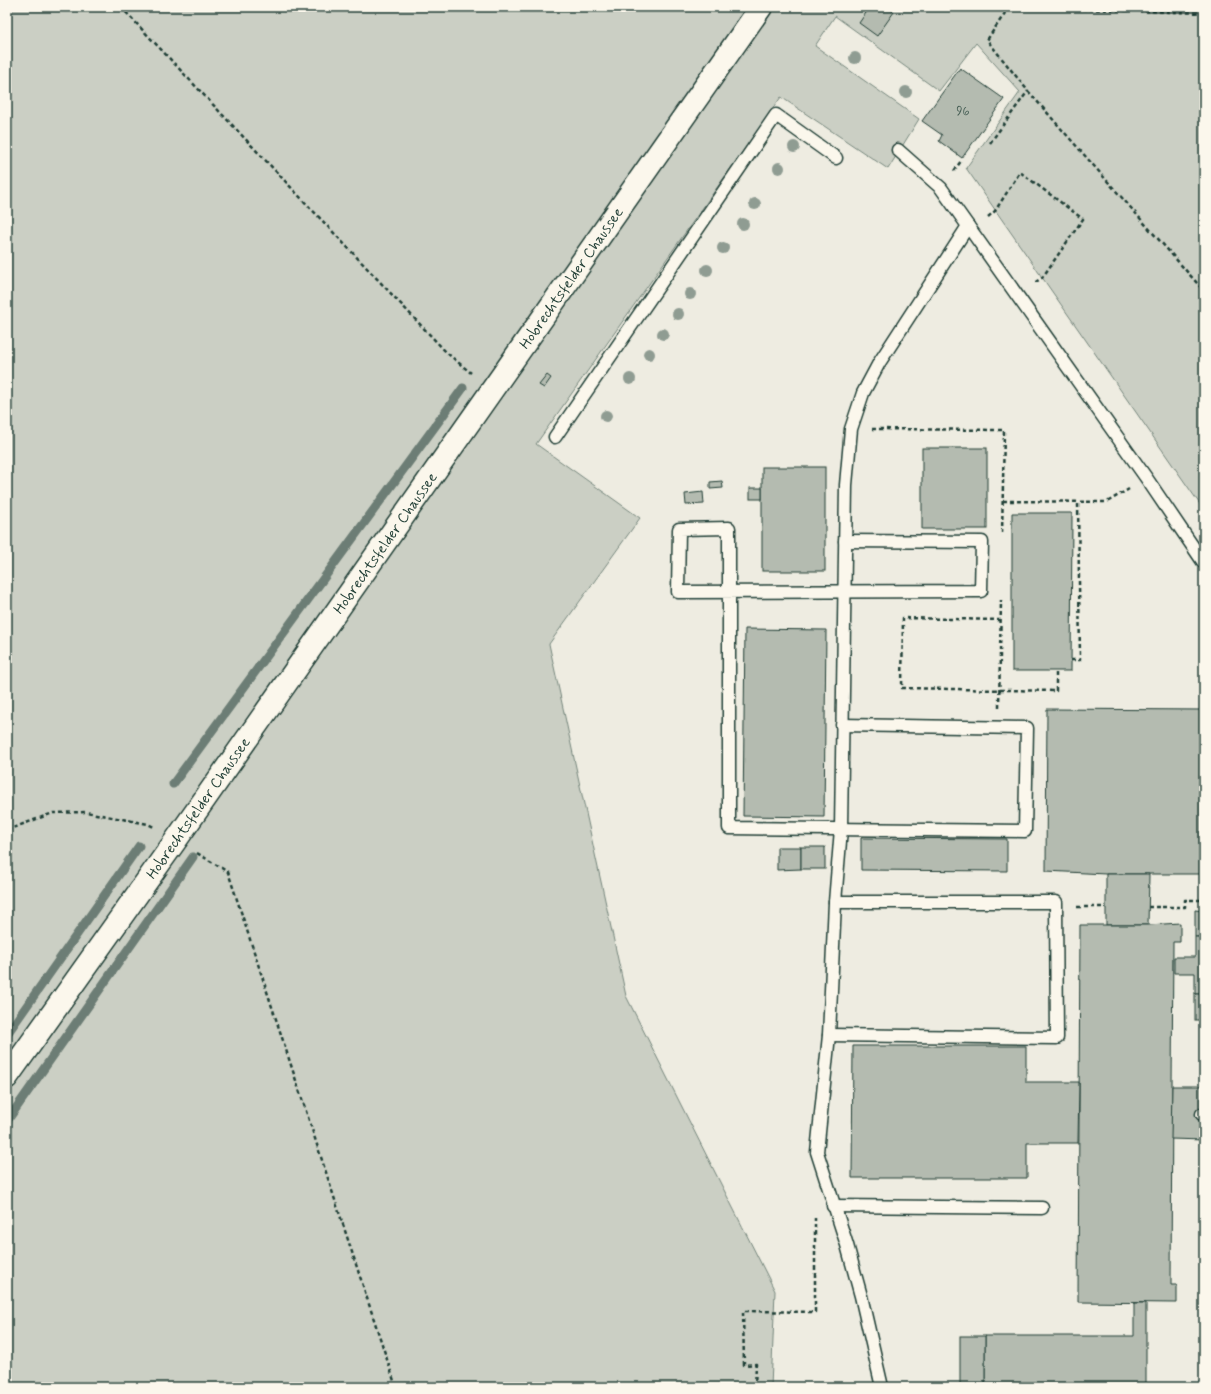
<svg xmlns="http://www.w3.org/2000/svg" width="1211" height="1394" viewBox="0 0 1211 1394" font-family="Mynerve,sans-serif">
  <style>
    .green { fill: #cbcfc4; stroke: #75867c }
    .lines { fill: none; stroke-linecap: round; stroke-linejoin: round }
    .stream { stroke: #6c7d74; stroke-width: 9 }
    .building { fill: #b4bbb0; stroke: #1f3d34 }
    .lane-casing { stroke: #1f3d34; stroke-width: 15 }
    .secondary-casing { stroke: #1f3d34; stroke-width: 25 }
    .path { stroke: #1f3d34; stroke-width: 2.5; stroke-dasharray: 4 3; stroke-linecap: butt }
    .lane { stroke: #fbf7ec; stroke-width: 12 }
    .secondary { stroke: #fbf7ec; stroke-width: 22 }
    .tree { fill: #8f9c92 }
    .labels { text-anchor: middle; stroke-width: 3.5; stroke-linejoin: round; paint-order: stroke }
    .number-label { font-size: 13px; fill: #445c53 }
    .street-label { font-size: 15px; fill: #1f3d34; stroke: #fbf7ec }
  </style>
  <rect width="100%" height="100%" fill="#eeece1"/>
  <filter id="ink" filterUnits="userSpaceOnUse"><feTurbulence type="fractalNoise" baseFrequency=".025" numOctaves="2"/><feDisplacementMap in="SourceGraphic" scale="8" xChannelSelector="R" yChannelSelector="G"/><feConvolveMatrix kernelMatrix="1 2 1 2 8 2 1 2 1" color-interpolation-filters="sRGB"/></filter>
  <g filter="url(#ink)">
    <path class="green" d="M7,7H1204V510L966,168L1020,92L976,43L939,91L835,16L815,46L919,119L888,169L781,97L536,444L640,518L549,644L626,996L775,1291L771,1387H7Z"/>
    <g class="lines">
      <g class="stream">
        <path d="M173,784L463,388"/>
        <path d="M7,1034L139,846"/>
        <path d="M7,1121L193,857"/>
      </g>
    </g>
    <g class="building">
      <path d="M870,7H887L894,12L877,36L859,23Z"/>
      <path d="M960,68L1004,99L962,158L939,141L942,135L922,121Z"/>
      <path d="M547,375L551,378L544,388L539,385Z"/>
      <rect x="922" y="448" width="65" height="81"/>
      <rect x="762" y="467" width="63" height="104"/>
      <path d="M722,481L723,488L710,489V482Z"/>
      <rect x="750" y="488" width="12" height="11"/>
      <path d="M703,492L704,504L686,505L685,494Z"/>
      <path d="M1012,513H1072L1071,671H1012Z"/>
      <path d="M745,629L826,630L824,817L743,816Z"/>
      <path d="M1047,709L1204,710V874H1106L1046,871Z"/>
      <path d="M861,838L1007,839V871L861,870Z"/>
      <path d="M777,847H801V869L777,870Z"/>
      <rect x="801" y="847" width="24" height="22"/>
      <path d="M1106,874H1149L1148,925H1106Z"/>
      <path d="M1195,910L1204,911V937H1195Z"/>
      <path d="M1180,923V942H1173L1172,1086L1171,1285H1177V1303L1078,1302L1080,925H1148Z"/>
      <path d="M1195,937H1204V994H1195V973H1174V957H1195Z"/>
      <rect x="1195" y="994" width="9" height="26"/>
      <path d="M853,1046H1026V1082H1079L1078,1143H1027V1178H852Z"/>
      <path d="M1172,1086H1204V1098L1202,1097L1201,1128H1204V1140L1171,1139Z"/>
      <path d="M1134,1303H1146V1387H985V1336H1134Z"/>
      <rect x="960" y="1336" width="25" height="51"/>
    </g>
    <g class="lines">
      <defs>
        <g id="lane">
          <path d="M898,150L941,188L968,226L1147,479L1204,563"/>
          <path d="M555,437L776,115L836,158"/>
          <path d="M842,725L1027,728L1025,831L729,828V528L679,529L678,592C779,591 880,591 981,591L982,542L845,541"/>
          <path d="M829,1035L1057,1038L1056,902H835"/>
          <path d="M1202,1114H1204"/>
          <path d="M833,1206L1042,1208"/>
          <path d="M882,1387L861,1296L847,1245L817,1152L829,1035L835,902L841,829L846,485L851,429L863,393L879,363L968,226"/>
        </g>
        <path id="secondary" d="M7,1077L176,840L761,7"/>
      </defs>
      <use href="#lane" class="lane-casing"/>
      <use href="#secondary" class="secondary-casing"/>
      <g class="path">
        <path d="M121,7L447,353L471,373"/>
        <path d="M1009,7L987,40L1028,91L1204,291"/>
        <path d="M1019,7L1204,13"/>
        <path d="M990,143L1028,91"/>
        <path d="M954,171L961,161"/>
        <path d="M988,217L995,211L1020,172L1083,219L1042,278L1034,283"/>
        <path d="M872,429L1004,430L1002,535"/>
        <path d="M1003,501L1107,502L1129,489"/>
        <path d="M1001,620L903,618L902,688L1056,691V671"/>
        <path d="M1071,660H1080L1078,502"/>
        <path d="M999,707L1001,600"/>
        <path d="M7,830L53,813L86,812L148,824L154,827"/>
        <path d="M197,853L228,872L396,1387"/>
        <path d="M1077,907H1106"/>
        <path d="M1148,907H1185V900H1204"/>
        <path d="M755,1387L756,1364L744,1365L743,1311L815,1312V1218"/>
      </g>
      <use href="#lane" class="lane"/>
      <use href="#secondary" class="secondary"/>
    </g>
    <g class="tree">
      <circle cx="855" cy="58" r="6"/>
      <circle cx="906" cy="92" r="6"/>
      <circle cx="794" cy="147" r="6"/>
      <circle cx="779" cy="168" r="6"/>
      <circle cx="755" cy="204" r="6"/>
      <circle cx="743" cy="224" r="6"/>
      <circle cx="723" cy="248" r="6"/>
      <circle cx="707" cy="270" r="6"/>
      <circle cx="690" cy="294" r="6"/>
      <circle cx="678" cy="314" r="6"/>
      <circle cx="663" cy="334" r="6"/>
      <circle cx="649" cy="354" r="6"/>
      <circle cx="630" cy="379" r="6"/>
      <circle cx="606" cy="416" r="6"/>
    </g>
  </g>
  <g class="labels">
    <g class="number-label">
      <text x="963" y="115">96</text>
    </g>
    <g class="street-label">
      <text transform="translate(571 278) rotate(-55)" y="5">Hobrechtsfelder Chaussee</text>
      <text transform="translate(385 543) rotate(-55)" y="5">Hobrechtsfelder Chaussee</text>
      <text transform="translate(198 808) rotate(-55)" y="5">Hobrechtsfelder Chaussee</text>
    </g>
  </g>
  <rect width="1211" height="1394" fill="none" stroke="#fbf7ec" stroke-width="24"/>
  <rect x="12" y="12" width="1187" height="1370" fill="none" stroke="#1f3d34" stroke-width="1.5" filter="url(#ink)"/>
</svg>
